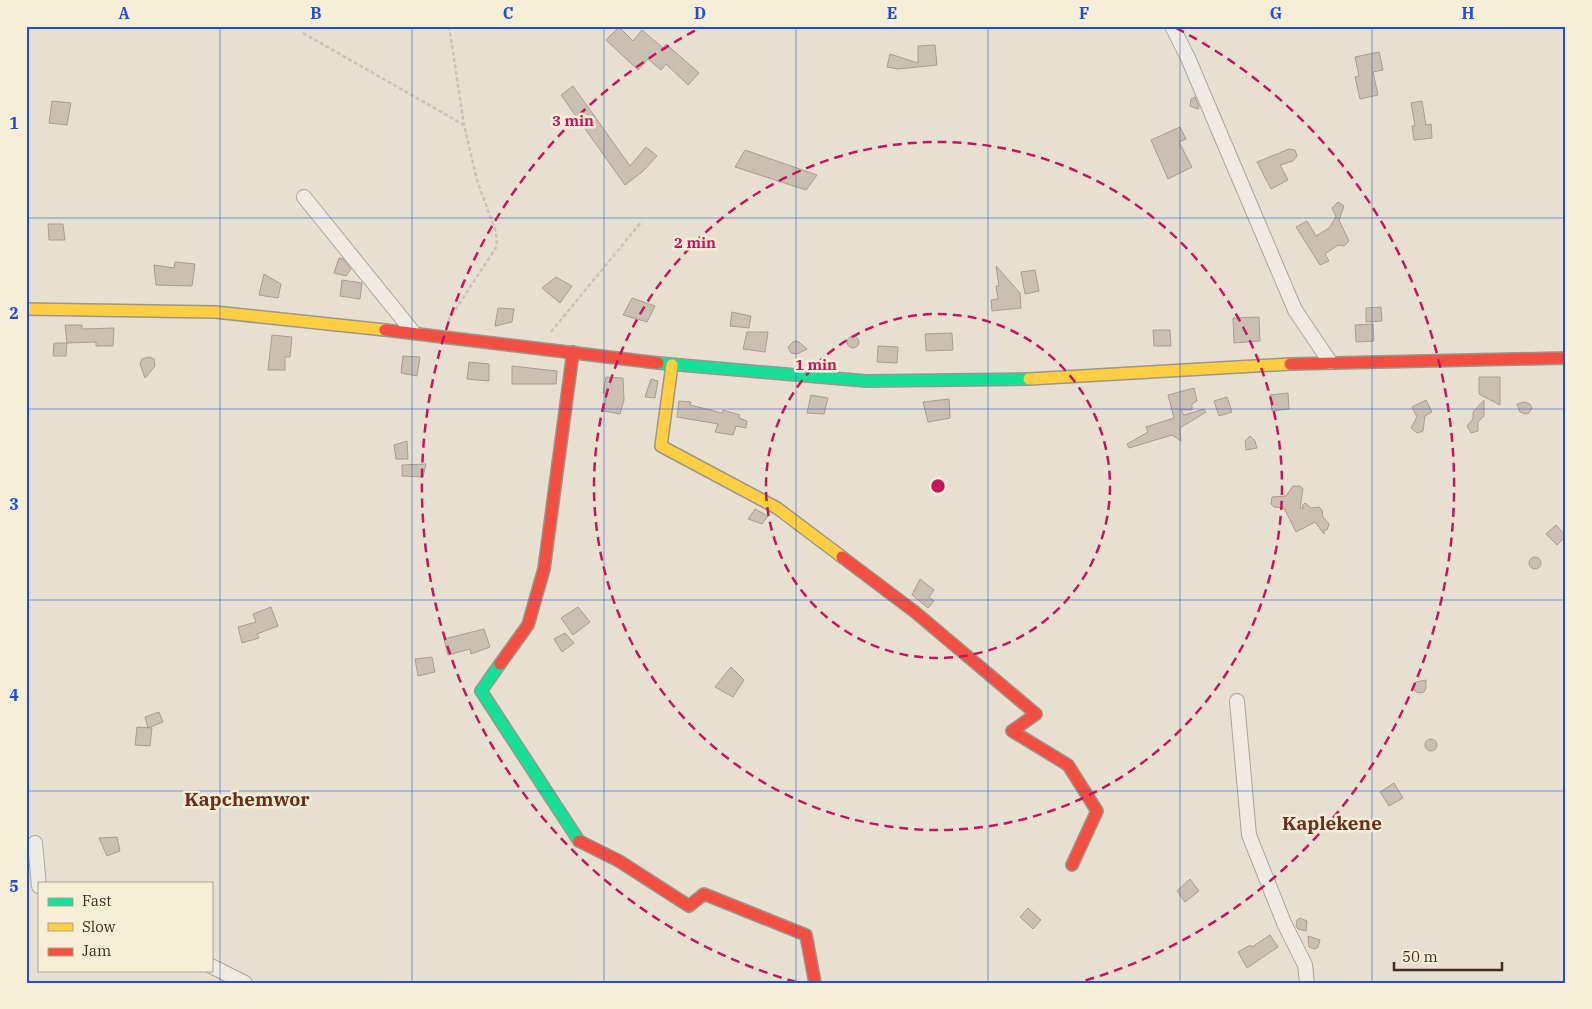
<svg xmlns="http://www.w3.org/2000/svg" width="1592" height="1009" viewBox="0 0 1592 1009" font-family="'IBM Plex Serif',serif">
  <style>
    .building { fill: #cbbfb2; stroke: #a89c90 }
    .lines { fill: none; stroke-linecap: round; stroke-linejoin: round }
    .street-casing { stroke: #ada599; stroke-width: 16 }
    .fast-casing { stroke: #9c958a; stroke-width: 14 }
    .slow-casing { stroke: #9c958a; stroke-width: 14 }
    .jam-casing { stroke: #9c958a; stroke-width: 14 }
    .path { stroke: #c8c2b9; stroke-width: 2.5; stroke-dasharray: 4 2.5; stroke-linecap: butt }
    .street { stroke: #efebe3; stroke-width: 14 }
    .fast { stroke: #16e098; stroke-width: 11 }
    .slow { stroke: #ffcf43; stroke-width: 11 }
    .jam { stroke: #f24e42; stroke-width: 11 }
    .grid { fill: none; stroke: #1d4ed8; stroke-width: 1; stroke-opacity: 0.55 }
    .ring { fill: none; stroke: #c2185b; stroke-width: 2.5; stroke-dasharray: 9 6 }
    .labels { text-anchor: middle; stroke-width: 5; stroke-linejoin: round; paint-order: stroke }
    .quarter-label { font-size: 19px; font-weight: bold; fill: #6b2e1e; stroke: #f7eed8 }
    .centre { fill: #c2185b; stroke: #f7eed8; stroke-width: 2.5 }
    .ring-label { font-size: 15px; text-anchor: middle; font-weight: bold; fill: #c2185b; stroke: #f7eed8; stroke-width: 5; stroke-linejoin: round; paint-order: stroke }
    .neatline { fill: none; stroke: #1d4ed8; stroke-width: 2 }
    .grid-label { font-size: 16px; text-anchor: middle; font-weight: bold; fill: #1d4ed8 }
  </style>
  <rect width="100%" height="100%" fill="#e7e0d1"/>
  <g class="building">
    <path d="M619,27L633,41L642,30L663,48L666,44L699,73L688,85L666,64L661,70L648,59L638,70L606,40Z"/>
    <path d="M935,45L937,65L898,69L887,67L890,54L918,63V46Z"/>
    <path d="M1379,52L1383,70L1373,72L1378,95L1360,99L1355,77L1359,76L1355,57Z"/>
    <path d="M573,86L630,166L646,147L657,156L642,172L625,185L561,95Z"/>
    <path d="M1195,97L1199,107L1198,109L1190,106L1191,99Z"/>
    <path d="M52,101L71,103L67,125L49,123Z"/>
    <path d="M1422,101L1426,125L1431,124L1432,138L1414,140L1412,126H1415L1411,103Z"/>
    <path d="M1180,127L1186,139L1179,142L1192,167L1168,179L1151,140Z"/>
    <path d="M1289,149L1295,150L1297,156L1293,161L1280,165L1288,180L1271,189L1257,162Z"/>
    <path d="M745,150L817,175L806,190L735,167Z"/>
    <path d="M1338,202L1344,206L1339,220L1349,241L1344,246L1338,245L1325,254L1329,261L1320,265L1296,227L1307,221L1316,236L1329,228L1336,217L1332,208Z"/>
    <path d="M48,224H63L65,240H49Z"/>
    <path d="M339,258L343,259L351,269L346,276L334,273Z"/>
    <path d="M175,262L195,264L192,286L156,285L154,265L174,268Z"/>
    <path d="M996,266L1020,293L1021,308L992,311L991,300L998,299L996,286H999Z"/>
    <path d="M1035,270L1039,291L1025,294L1021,272Z"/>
    <path d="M264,274L281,284L278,298L259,295Z"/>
    <path d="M556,277L572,286L560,303L542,288Z"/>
    <path d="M342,280L362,283L360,299L340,296Z"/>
    <path d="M632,298L655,306L647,322L623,315Z"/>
    <path d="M1381,307L1382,321L1366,322V308Z"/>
    <path d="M498,308L514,309L512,322L495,326Z"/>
    <path d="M732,312L751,316L749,328L730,326Z"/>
    <path d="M1259,317L1260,341L1234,343L1233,318Z"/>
    <path d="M1373,324L1374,341L1356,342L1355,325Z"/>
    <path d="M65,325H82V329L114,328L113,346H96V342L67,343Z"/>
    <path d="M1153,330H1170L1171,346H1154Z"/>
    <path d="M747,332H768L765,352L743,349Z"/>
    <path d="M952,333L953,350L926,351L925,334Z"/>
    <path d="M272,335L292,337L290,357H285V370H268Z"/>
    <circle cx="853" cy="342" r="6"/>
    <path d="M794,341L799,342L807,349L797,354L791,353L788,347Z"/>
    <path d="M54,343H67L66,356H53Z"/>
    <path d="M878,346L898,347L897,363L877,362Z"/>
    <path d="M403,356L420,357L417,376L401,373Z"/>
    <path d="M149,357L154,359L155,366L145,378L140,364L142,359Z"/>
    <path d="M469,362L489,364V381L467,379Z"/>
    <path d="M512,366L557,371L556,384H512Z"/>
    <path d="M606,377L623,378L624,400L620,414L604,411L606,394L603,393Z"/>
    <path d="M1479,377H1500V405L1479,394Z"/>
    <path d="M651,379L658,381L655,398L645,397Z"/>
    <path d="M1194,388L1197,401L1192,404V410H1181L1184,415L1204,409L1206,412L1180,428L1181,441L1172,435L1129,448L1127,444L1148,432L1146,427L1174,418L1168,395Z"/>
    <path d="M1288,393L1289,409L1272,411L1270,395Z"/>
    <path d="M811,395L828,398L824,414L807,413Z"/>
    <path d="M1227,397L1232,412L1219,416L1214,401Z"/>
    <path d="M949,399L950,418L928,422L923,402Z"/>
    <path d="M1426,400L1432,412L1425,416L1423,431L1417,433L1411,428L1417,417L1412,407Z"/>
    <path d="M1484,400V416L1478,422V431L1471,433L1467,426L1473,419V412Z"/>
    <path d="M679,401L691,402L690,405L722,413L723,410L740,415L739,418L747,421L746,428L736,426L733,435L715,432L718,424L677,417Z"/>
    <path d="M1524,402L1530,404L1532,408L1529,413L1525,414L1520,412L1517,404Z"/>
    <path d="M1250,436L1255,441L1257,448L1246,450L1245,441Z"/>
    <path d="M407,441L408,459H396L394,445Z"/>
    <path d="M426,464L423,477L402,476V465Z"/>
    <path d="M1293,486H1300L1303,489L1300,508H1304L1302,506L1305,503L1311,508L1319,507L1322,510L1323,517L1329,524L1327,530H1324V534L1315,522L1296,532L1284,508L1274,507L1271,504L1272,497L1286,496Z"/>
    <path d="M755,509L768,516L762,524L748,519Z"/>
    <path d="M1556,525L1566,536L1557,545L1546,534Z"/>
    <circle cx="1535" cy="563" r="6"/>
    <path d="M920,579L934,590L929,597L934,601L928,608L912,595Z"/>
    <path d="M271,607L278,626L257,634L259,638L242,643L238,627L256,622L253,614Z"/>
    <path d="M578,607L590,622L573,635L561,618Z"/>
    <path d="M484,629L490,647L471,654L470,649L448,655L444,639Z"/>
    <path d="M565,633L574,643L562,652L554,639Z"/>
    <path d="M432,657L435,672L418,676L415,659Z"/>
    <path d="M731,667L744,680L733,697L715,687Z"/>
    <path d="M1426,680V688L1424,692L1418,693L1415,691L1413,685L1416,682Z"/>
    <path d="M159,712L163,722L148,728L145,717Z"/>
    <path d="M137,727L152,728L150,746L135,745Z"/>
    <circle cx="1431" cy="745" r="6"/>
    <path d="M1394,783L1403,798L1389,806L1380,792Z"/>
    <path d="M117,837L120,851L107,856L99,838Z"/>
    <path d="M1190,879L1199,891L1185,902L1177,891Z"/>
    <path d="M1028,908L1041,920L1033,929L1020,917Z"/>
    <path d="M1300,918L1307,921L1306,931L1298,929L1296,926L1297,920Z"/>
    <path d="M1270,935L1278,947L1247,968L1238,952L1250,945L1252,947Z"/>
    <path d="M1308,936L1320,940L1318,947L1315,949L1309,947Z"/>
  </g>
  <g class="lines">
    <defs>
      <g id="street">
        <path d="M1172,26L1188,58L1295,310L1330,362"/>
        <path d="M304,197L413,332"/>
        <path d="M1237,701L1249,835L1284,923L1305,965L1307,983"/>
        <path d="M35,843L39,886"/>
        <path d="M211,966L245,983"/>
      </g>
      <g id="fast">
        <path d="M658,363L866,381L1029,379"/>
        <path d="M500,664L481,691L579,841"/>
      </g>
      <g id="slow">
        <path d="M26,309L215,312L385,330"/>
        <path d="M672,365L661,446L777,508L842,557"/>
        <path d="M1029,379L1290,364"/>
      </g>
      <g id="jam">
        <path d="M385,330L658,363"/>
        <path d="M1290,364L1566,358"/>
        <path d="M842,557L915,612L1036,714L1012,731L1068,765L1097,811L1072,865"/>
        <path d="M500,664L528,625L544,569L573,352"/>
        <path d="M579,841L619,861L689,906L704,894L806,935L815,983"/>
      </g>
    </defs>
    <use href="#street" class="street-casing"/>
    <use href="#fast" class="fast-casing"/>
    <use href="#slow" class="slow-casing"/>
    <use href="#jam" class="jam-casing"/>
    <g class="path">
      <path d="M449,26L464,125"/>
      <path d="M303,33L464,125L477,180L496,232L497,246L448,321"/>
      <path d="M551,332L642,221"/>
    </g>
    <use href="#street" class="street"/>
    <use href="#fast" class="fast"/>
    <use href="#slow" class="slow"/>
    <use href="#jam" class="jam"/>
  </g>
  <path class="grid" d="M220,26V983M412,26V983M604,26V983M796,26V983M988,26V983M1180,26V983M1372,26V983M26,218H1566M26,409H1566M26,600H1566M26,791H1566"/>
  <g class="ring">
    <circle cx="938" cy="486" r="172"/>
    <circle cx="938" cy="486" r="344"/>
    <path d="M796 982A516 516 0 0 1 700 28M1176 28A516 516 0 0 1 1080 982"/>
  </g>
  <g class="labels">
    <g class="quarter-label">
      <text x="247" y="806">Kapchemwor</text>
      <text x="1332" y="830">Kaplekene</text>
    </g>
  </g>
  <circle cx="938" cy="486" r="8" class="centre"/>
  <g class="ring-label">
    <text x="573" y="126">3 min</text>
    <text x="695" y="248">2 min</text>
    <text x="816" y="370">1 min</text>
  </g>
  <rect width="1592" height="1009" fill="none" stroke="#f7eed8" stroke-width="55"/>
  <rect x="38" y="882" width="175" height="90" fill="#f7eed8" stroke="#ada18e"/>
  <rect x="48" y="898" width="25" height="8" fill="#16e098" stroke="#ada18e"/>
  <text x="82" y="906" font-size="15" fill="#3d2e20">Fast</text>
  <rect x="48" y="923" width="25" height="8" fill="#ffcf43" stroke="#ada18e"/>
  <text x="82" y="932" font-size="15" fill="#3d2e20">Slow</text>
  <rect x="48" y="948" width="25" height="8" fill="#f24e42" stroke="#ada18e"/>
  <text x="82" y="956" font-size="15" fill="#3d2e20">Jam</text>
  <path d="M1394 962v8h108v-8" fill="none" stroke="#3d2e20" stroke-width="2.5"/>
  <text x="1402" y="962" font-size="15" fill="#3d2e20" stroke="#f7eed8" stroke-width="4" paint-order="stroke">50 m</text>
  <rect x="28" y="28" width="1536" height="954" class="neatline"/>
  <g class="grid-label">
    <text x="124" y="19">A</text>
    <text x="316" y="19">B</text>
    <text x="508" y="19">C</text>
    <text x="700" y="19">D</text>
    <text x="892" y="19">E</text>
    <text x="1084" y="19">F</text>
    <text x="1276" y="19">G</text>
    <text x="1468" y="19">H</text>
    <text x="14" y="129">1</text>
    <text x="14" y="319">2</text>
    <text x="14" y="510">3</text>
    <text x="14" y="701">4</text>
    <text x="14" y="892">5</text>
  </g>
</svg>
